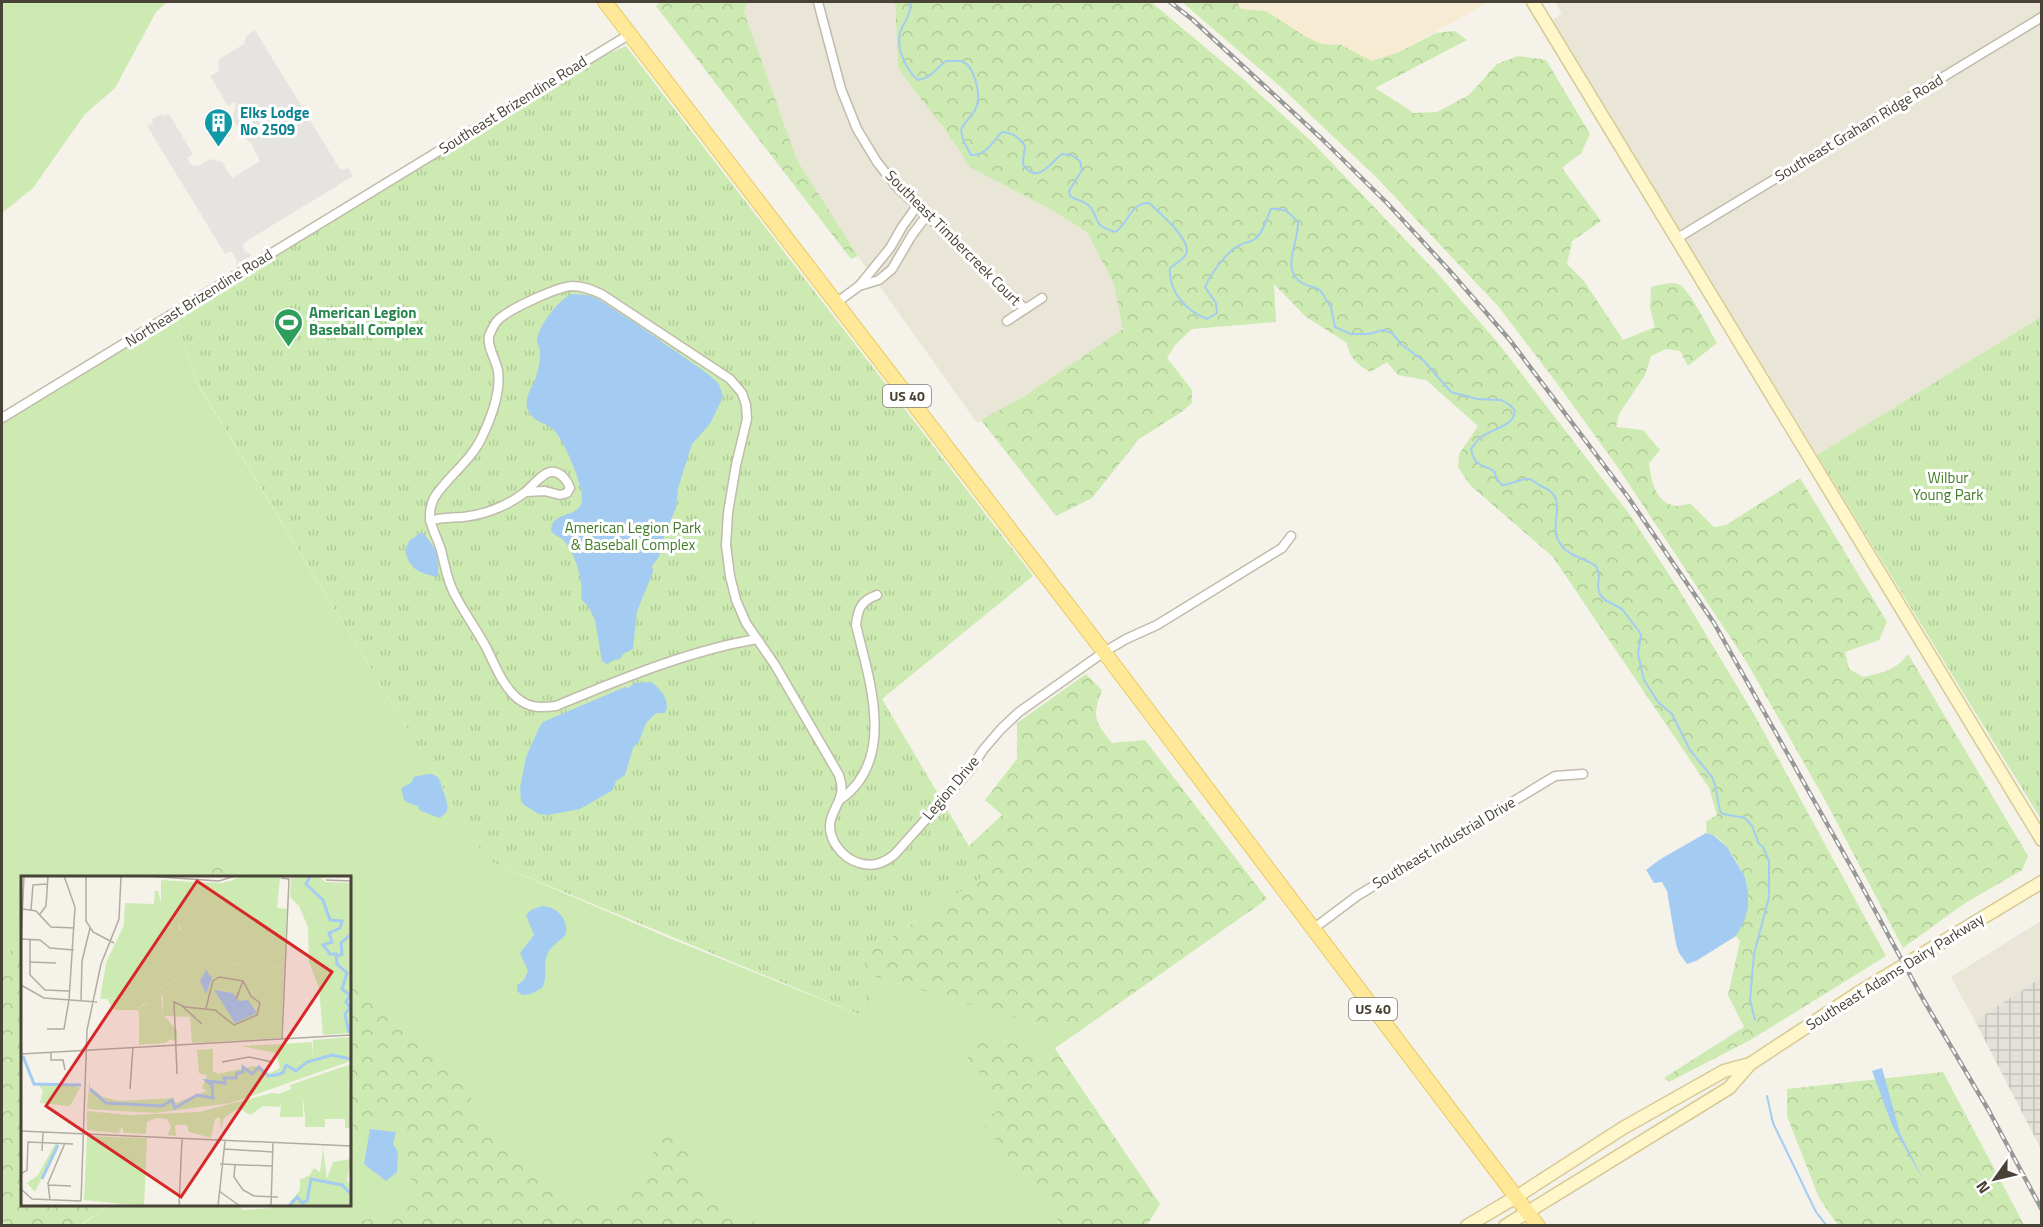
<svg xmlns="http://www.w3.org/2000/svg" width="2043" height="1227" viewBox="0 0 2043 1227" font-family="'Titillium Web',sans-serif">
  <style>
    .residential { fill: #e9e5d7 }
    .commercial { fill: #f7ebd4 }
    .industrial { fill: url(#industrial-grid) }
    .grass { fill: #cceab1 }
    .forest { fill: url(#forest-crowns) }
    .park { fill: url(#park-tufts) }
    .parking { fill: #e6e4e0 }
    .water { fill: #a4ccf3 }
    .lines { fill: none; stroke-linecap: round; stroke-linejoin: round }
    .stream { stroke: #a4ccf3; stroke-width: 2 }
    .street-casing { stroke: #c1bbab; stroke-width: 11 }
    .secondary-casing { stroke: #d6ca97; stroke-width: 15 }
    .primary-casing { stroke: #e8ca64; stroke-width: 16 }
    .street { stroke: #fff; stroke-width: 8 }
    .secondary { stroke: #fff6c9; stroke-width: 12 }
    .primary { stroke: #ffe998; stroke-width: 14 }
    .rail-casing { stroke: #989898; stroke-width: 4.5 }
    .rail { stroke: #fff; stroke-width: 2; stroke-dasharray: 7; stroke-linecap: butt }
    .labels { text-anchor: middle; stroke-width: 6; stroke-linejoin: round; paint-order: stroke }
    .shield { fill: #fff; stroke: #807b73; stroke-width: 1.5 }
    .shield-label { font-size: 14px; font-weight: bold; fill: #494337 }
    .street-label { font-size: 15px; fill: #494337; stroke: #fff }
    .culture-label { font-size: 15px; font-weight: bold; fill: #0d838f; stroke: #fff; text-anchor: start }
    .leisure-label { font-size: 15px; font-weight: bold; fill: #27864d; stroke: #fff; text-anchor: start }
    .park-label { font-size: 15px; fill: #417d27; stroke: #fff }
    .inset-river { fill: none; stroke: #a4ccf3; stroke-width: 3 }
    .inset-road { fill: none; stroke: #b0aca2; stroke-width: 1.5 }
    .view { fill: #d62828; fill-opacity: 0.15; stroke: #d62828; stroke-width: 3 }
    .inset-edge { fill: none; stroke: #494337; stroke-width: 3 }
  </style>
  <defs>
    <pattern id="industrial-grid" width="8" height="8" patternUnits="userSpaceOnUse" patternTransform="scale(1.5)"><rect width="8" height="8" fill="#e4e1da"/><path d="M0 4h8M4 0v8" fill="none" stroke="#c5c2bc"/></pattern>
    <pattern id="forest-crowns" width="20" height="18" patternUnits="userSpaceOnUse" patternTransform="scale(1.5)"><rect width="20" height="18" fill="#cceab1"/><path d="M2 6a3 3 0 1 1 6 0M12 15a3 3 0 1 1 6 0" fill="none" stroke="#b1ca99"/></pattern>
    <pattern id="park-tufts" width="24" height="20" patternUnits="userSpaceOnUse" patternTransform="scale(1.5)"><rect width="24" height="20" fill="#cceab1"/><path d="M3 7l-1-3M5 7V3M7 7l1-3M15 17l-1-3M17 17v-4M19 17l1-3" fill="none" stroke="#b1ca99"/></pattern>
  </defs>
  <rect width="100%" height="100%" fill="#f5f2e9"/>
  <g class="residential">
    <path d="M747,2H895L898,67L944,128L971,168L1046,206L1087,232L1114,284L1124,329L1025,396L977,423L858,256L797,160L744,12Z"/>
    <path d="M1555,2H2041V317L1817,455L1552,20L1562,14Z"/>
    <path d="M2041,921V978L1975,1021L1951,977Z"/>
  </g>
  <path class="commercial" d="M1237,2H1489L1397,53L1372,61L1341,45L1322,44L1306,37L1266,11L1241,9Z"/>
  <path class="industrial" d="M2041,978V1149L1975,1021Z"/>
  <g class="grass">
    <path d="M2,2H167L156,12L115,88L85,114L33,188L2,213Z"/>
    <path d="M175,315L198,385L487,860L669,938L875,1021L866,974L1074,1035L1055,1048L1061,1058L976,1032L1006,1107L982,1121L1063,1225H594L350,1068V878H22V1202L2,1217V418Z"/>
    <path d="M371,1119L389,1122L403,1130C408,1150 407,1169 414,1188L402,1200L380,1217L340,1226H80L110,1205L238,1204L243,1210L271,1208L280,1205L350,1204V1157L357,1148Z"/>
  </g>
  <g class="forest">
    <path d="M661,2H747L744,12L797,160L858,256L851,259L656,6Z"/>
    <path d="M895,2H1151L1243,79L1311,141L1438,274L1498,343L1630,515L1681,593L1755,716L1886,956L1752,1039L1669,1082L1664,1078L1744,1027L1728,995L1740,941L1736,936C1754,904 1751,883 1731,853C1725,844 1717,835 1707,833L1706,822L1717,815L1709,788L1553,557L1470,485L1458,467L1459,454L1478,426L1426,380L1398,375L1387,362L1370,372C1358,365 1349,358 1347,343L1306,317L1274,284L1276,322L1192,329L1175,345L1167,358L1192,390V403L1183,411L1139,439L1092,498L1056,516L981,420L1025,396L1123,329L1114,284L1087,232L1045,206L971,168L944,128L914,90L898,67Z"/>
    <path d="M1182,2H1237L1241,9L1266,11L1306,37L1322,44L1341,45L1372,61L1397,53L1436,33L1455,31L1467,40L1375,88L1414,113L1437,112L1469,95L1497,64L1518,56L1546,60L1590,134L1581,153L1562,168L1601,221L1572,241L1567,264L1584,281L1623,340L1655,327L1650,308L1651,287C1659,285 1672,281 1680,285C1690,291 1710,331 1717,343L1688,366L1680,351L1666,349L1651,356L1645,375L1619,414L1616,427L1643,430L1660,450L1649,463C1651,480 1655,503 1676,506C1680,506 1686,504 1691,504L1714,527L1726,525L1800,478L1887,622L1879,640L1845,652L1849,669L1863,677C1881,673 1897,670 1908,654L2028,856L2022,870L1962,905L1903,948L1825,800L1746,661L1619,469L1559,386L1498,306L1377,178L1282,88Z"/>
    <path d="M1086,674L1102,690C1092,716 1094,721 1112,743L1145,740L1267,899L1074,1035L866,974L863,956L986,875L969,846L1002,815L985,800L1017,759V723Z"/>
    <path d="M224,858L236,864L247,877H184Z"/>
    <path d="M22,945V1204L110,1205L80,1225H6L2,1220V955Z"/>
    <path d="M350,984L457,1072L483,1121L496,1136L556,1184L559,1198L574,1207L588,1198L616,1197L633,1187L668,1127L691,1141C690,1147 688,1155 689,1160C694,1187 740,1211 761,1225H340L380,1217L402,1200L414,1188C407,1169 408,1150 403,1131L389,1122L371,1119L357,1148L350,1157Z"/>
    <path d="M976,1032L1061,1058L1160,1204L1147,1225H1063L1054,1216L981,1120L1006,1107L964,1053L966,1039Z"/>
    <path d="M1943,1072L2024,1225H1838L1819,1198L1787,1116V1089Z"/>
  </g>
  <g class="park">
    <path d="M626,46L1033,576L882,699L986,875L863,956L875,1021L487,860L198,384L175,315L569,70Z"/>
    <path d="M2041,317V819L1817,455Z"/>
  </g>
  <path class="parking" d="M255,30L338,166L342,170L348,168L353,176L245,242L243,245L244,251L252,255L235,265L237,261L232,252H229L225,254L147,126L153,123L152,119L161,114L163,116L169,114L193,154L187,158L191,165L198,166L210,159L222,162L232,178L260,161L251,143L245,138L234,121L233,116L236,104L233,102L228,106L210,76L219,71L218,61L221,58L244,44L246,36Z"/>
  <g class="water">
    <path d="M571,294L588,295L598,299L635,323L708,374L719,384L723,397L710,424L692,444L678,488L676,508L664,536L663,547L658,558L652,566L653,572L637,611L633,649L623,654L620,659L614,660L607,664L602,661L595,620L588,606L581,599C585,585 574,549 563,540C559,536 555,536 551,531C551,509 582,520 582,498C582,483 564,440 554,430C546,423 534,422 529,412C522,400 532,388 536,377C538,371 540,361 540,354C541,350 538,346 537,341C537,327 559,300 571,294Z"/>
    <path d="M422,532C437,549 439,554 438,577C419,573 408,569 405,549L410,540Z"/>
    <path d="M651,682C661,689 671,701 665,713H656L646,723L639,741L633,748L625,775L616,781L613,790L580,809L548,815L539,814L524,805L521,801L520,788L526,757L539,728L543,722L625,687L628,688L635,683Z"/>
    <path d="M427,774C441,773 440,783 444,793C447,804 452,811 439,818L419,810L418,806L408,803L404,800L401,788L411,783L414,777Z"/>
    <path d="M1706,833L1713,835L1727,847L1745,877L1748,892V907L1744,922L1736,936L1696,961L1687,964L1679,953L1676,944L1667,891L1662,882L1654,883L1646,870L1659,860Z"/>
    <path d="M542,906C557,907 568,918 566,934C560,942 551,944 547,955C543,966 548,978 542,988L531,994L522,995L517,991V985L524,980L528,971L520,953L534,935L526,915L531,910Z"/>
    <path d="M1882,1068L1900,1133L1925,1183L1892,1125L1872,1071Z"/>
    <path d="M370,1129L396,1132L393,1144L398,1152L397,1172L386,1181L364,1164Z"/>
  </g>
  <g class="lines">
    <g class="stream">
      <path d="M911,2C910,6 910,11 908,16C906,21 902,26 900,33C896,48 906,70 918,80C932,78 936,68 946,61H961L967,64C976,75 982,97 975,110C971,117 964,122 961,130L963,140L971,155C986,156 993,141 1002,132C1014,133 1018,137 1025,146C1025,151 1023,156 1023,161C1023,166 1024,166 1027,169C1040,182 1052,161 1062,154L1071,155L1080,161L1082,170L1069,191L1070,196C1075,200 1082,200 1088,205C1102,218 1089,224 1115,232C1130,223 1129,203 1149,203C1159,212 1189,238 1187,252C1185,259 1175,264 1170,268C1168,291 1186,311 1207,319L1217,313L1216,303L1205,287C1210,275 1229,248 1242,244C1247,242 1251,242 1255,239C1264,232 1266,219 1271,209C1285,208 1290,212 1298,223C1299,241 1280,270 1302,283C1307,286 1315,287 1320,290L1331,307L1335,327L1351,334H1369L1383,330L1392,333L1402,345L1424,361L1451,392L1477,399L1501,400L1510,405L1515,411C1514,426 1492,429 1481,437C1477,440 1474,445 1471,449C1475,467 1480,463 1494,471L1497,479L1502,485C1511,485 1520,478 1529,479C1533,480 1537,484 1541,486C1573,499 1545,522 1561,545C1570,557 1585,558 1596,566L1599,574L1598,587L1600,595L1605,600L1622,609L1638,630L1641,635L1638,654L1644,680L1658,702L1672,714L1690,750L1712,777L1715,785L1720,811L1723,814L1745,818L1752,826L1759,844L1763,847L1769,861V897L1754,954L1750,1000L1755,1020"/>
      <path d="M1767,1096L1773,1123L1816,1212L1827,1226"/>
    </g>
    <defs>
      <g id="street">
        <path d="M818,2L841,89L857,129L877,162L896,186L1024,308"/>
        <path d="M1676,239L2042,17"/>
        <path d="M859,286L890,248L902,227L917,206"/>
        <path d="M836,303L859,286L879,280L892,269L912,235L927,215"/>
        <path d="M1007,321L1042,298"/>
        <path d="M2,418L630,34"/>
        <path d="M430,521C441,517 451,518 463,517C484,515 507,506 524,493C532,487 544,470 554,472C562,473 568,482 570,488L567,493L560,495L545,491L526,492"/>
        <path d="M757,639C687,651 621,679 556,706C540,708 529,708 517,698C502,685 494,663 486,647C476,629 464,612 455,595C447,581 445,565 441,550C435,530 424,520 434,498C448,476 471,461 482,437C491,418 501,392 498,371C496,359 487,348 489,336C491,331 494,324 498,320C509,309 557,287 572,286C584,286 593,290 603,295L730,379L742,393L746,405L747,419L736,465L728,513L726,545L730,576L736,600L746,623L775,665L839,775C846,796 837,801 831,819C826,838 842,858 859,863C873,867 882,864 894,855L970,770L983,750L1001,729L1019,712L1104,652L1126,639L1157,625L1282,548L1291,536"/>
        <path d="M841,799C897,759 869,679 856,625C858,608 861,601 877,595"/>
        <path d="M1313,929L1357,896L1555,776L1583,774"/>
      </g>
      <g id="secondary">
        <path d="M1533,2L2042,840"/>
        <path d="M1467,1226L1516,1197L1623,1128L1724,1071L1750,1064"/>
        <path d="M1505,1226L1729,1088L1750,1064L1858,993L2042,882"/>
      </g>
      <path id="primary" d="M605,2L1104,652L1538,1226"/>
    </defs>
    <use href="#street" class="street-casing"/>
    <use href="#secondary" class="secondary-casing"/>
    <use href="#primary" class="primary-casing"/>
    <use href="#street" class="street"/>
    <use href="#secondary" class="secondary"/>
    <use href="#primary" class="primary"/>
    <defs>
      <path id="rail" d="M1170,2L1193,20L1322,139L1387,203L1449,270L1509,339L1628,497L1714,623L1853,870L1923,999L1989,1111L2042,1210"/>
    </defs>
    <use href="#rail" class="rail-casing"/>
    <use href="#rail" class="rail"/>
  </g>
  <defs>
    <symbol id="building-pin" viewBox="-11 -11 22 30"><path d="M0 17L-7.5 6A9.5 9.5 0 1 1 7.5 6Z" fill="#0f9aa8" stroke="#fff"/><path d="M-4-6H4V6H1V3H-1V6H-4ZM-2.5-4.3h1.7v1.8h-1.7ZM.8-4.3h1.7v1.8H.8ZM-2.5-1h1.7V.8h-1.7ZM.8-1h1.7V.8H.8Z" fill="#fff"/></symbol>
    <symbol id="stadium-pin" viewBox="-11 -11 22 30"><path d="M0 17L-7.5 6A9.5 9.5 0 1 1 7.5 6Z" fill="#2e9e5b" stroke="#fff"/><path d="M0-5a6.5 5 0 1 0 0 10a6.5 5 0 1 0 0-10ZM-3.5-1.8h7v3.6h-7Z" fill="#fff"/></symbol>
  </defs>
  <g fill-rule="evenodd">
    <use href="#building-pin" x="202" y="106" width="33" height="45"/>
    <use href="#stadium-pin" x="272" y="306" width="33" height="45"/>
  </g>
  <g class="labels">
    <g class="shield">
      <rect x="883" y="385" width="48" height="22" rx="4.5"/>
      <rect x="1349" y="998" width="48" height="22" rx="4.5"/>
    </g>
    <g class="shield-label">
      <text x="907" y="401">US 40</text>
      <text x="1373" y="1014">US 40</text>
    </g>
    <g class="street-label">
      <text transform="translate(513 105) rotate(-32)" y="5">Southeast Brizendine Road</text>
      <text transform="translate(1859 128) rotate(-31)" y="5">Southeast Graham Ridge Road</text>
      <text transform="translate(953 238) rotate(45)" y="5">Southeast Timbercreek Court</text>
      <text transform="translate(199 298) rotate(-32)" y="5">Northeast Brizendine Road</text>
      <text transform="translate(951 788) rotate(-50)" y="5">Legion Drive</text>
      <text transform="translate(1444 843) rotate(-31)" y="5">Southeast Industrial Drive</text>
      <text transform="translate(1895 972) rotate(-32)" y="5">Southeast Adams Dairy Parkway</text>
    </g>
    <g class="culture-label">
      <text x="240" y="118">Elks Lodge<tspan x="240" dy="17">No 2509</tspan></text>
    </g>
    <g class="leisure-label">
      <text x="309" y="318">American Legion<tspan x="309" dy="17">Baseball Complex</tspan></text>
    </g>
    <g class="park-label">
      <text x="1948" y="483">Wilbur<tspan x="1948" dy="17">Young Park</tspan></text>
      <text x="633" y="533">American Legion Park<tspan x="633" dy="17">&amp; Baseball Complex</tspan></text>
    </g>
  </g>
  <g transform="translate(21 876)">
    <rect width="330" height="330" fill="#f5f2e9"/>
    <path d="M221,0H259L256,32L266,33L263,92L180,86L135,116L140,119L118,137L116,134L125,127L115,125V121L81,123L82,105L126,73L178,51L171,33L157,46L159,56L150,54L153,37L140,27V4L170,6L171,22ZM270,0H299L304,6L330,7V157L302,159L298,112L288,86L287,51L278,30L269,21ZM329,201L330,252H324V243H304V251H284V219L314,209L323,214L325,226ZM282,222V241H259L260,227ZM34,268H37L14,316L6,307L17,299Z" fill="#cceab1"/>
    <path d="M216,3L206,24L200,57L136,70L134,78L138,86L111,91L94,104L90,103L84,109L85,120L79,123L85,87L103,49L104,27L133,28L134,15H137L140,27L154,34L150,54H160L157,46L160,33L171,32L182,51L185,50L178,41L177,22H171L170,6L201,7ZM140,119L142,139L156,154V166L149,163L145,167L118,169V137ZM115,121V125H125L116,134H93L86,123ZM330,161V185L210,227L134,237L66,233L69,199V211L82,221L98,225L152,222L155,227L185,215L181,212L186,200L178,197L176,174L192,173V195L197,198L233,190L249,197L259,192L255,177L219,170L262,168L263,187L291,184L292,164ZM330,188L324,236L323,214L314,209L285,219L284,241L282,222L260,227L259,231L242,230L229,239L218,232L203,242L200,254L199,241L194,243L190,262L168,256L166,249H154L155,260L146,259L150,251L146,243L135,242L126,246L125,258L103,257L101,250L98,257L66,254V235L109,239L178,236L251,217L258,218L270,213L269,209ZM45,207L59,212L49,230L19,227L22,215L18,209ZM302,272L306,303L312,286L330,283L326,305L330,309V330H266L279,314V303L288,300L293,292L299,296Z" fill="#cceab1"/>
    <path d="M180,86L263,92L260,162L171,167L169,141L142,140V120L134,117ZM291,166V185L262,187V168ZM66,260L126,262L123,330L63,324Z" fill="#cceab1"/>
    <path d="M185,94L191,102L185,118L179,105ZM193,114L212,117L218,125L227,124L236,137L214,147Z" fill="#a4ccf3"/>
    <path class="inset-river" d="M289,0L285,8L302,24L309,44L321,45L319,52L308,57L311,66L302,69L309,78H315L316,88L326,97L321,113L329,119L325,126L329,132L324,138L328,157M317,80L321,78L320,67L330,58M2,180L13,208L60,209M69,213L85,227L141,230L151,224L154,232L176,219L192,222L191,209L186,205L204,207L203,202H215L216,197L222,196V191L231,198L238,191L247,200L255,199L262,197L265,189L275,195L286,186L311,179L330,183M21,303L37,269M268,330L276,321L281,327L286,325L290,303L321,309L330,318"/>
    <path class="inset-road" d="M65,0V45L72,56L93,67M124,0L198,5L214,0M260,2L268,3L261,163M305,4L330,5M2,33L15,35L30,51L53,52M10,34L12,9L26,8M19,38L25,30L27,0M0,63L19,64L29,72L53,74M9,64V99L24,114L48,115M0,67L3,0M8,86L35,87M0,109L23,122L76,126M218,117L215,123L222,105M60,125L61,85L69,52M161,130L181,148M26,153H43L48,124L54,31L43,0M30,176V184H42L44,194M0,178L330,159M201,186L228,181L251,186M156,198L153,126L164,131L194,134L213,149L236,139L239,127L230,120L222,105L198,101L192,105L185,132M109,213L112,171M0,255L330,270M203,273L252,276M21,275L22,256M199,288L251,290M214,288L213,301L222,314L233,320L257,321M0,298L6,294L7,266L52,268M27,309L50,310M0,313L11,323L60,325M198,315L219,330M29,324L27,307L44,267M60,325L66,154L80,88L98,43L100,0M158,330L161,263M197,330L204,265M250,330L252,267"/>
    <path class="view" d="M176,5L311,96L160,321L25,230Z"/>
    <rect width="330" height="330" class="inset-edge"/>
  </g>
  <rect width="2043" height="1227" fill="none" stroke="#494337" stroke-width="6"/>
  <g transform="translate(1995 1179) rotate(236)" stroke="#ffffff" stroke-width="4.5" paint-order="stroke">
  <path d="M0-4.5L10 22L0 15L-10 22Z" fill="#494337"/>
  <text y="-9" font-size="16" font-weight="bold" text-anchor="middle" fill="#494337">N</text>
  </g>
</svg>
